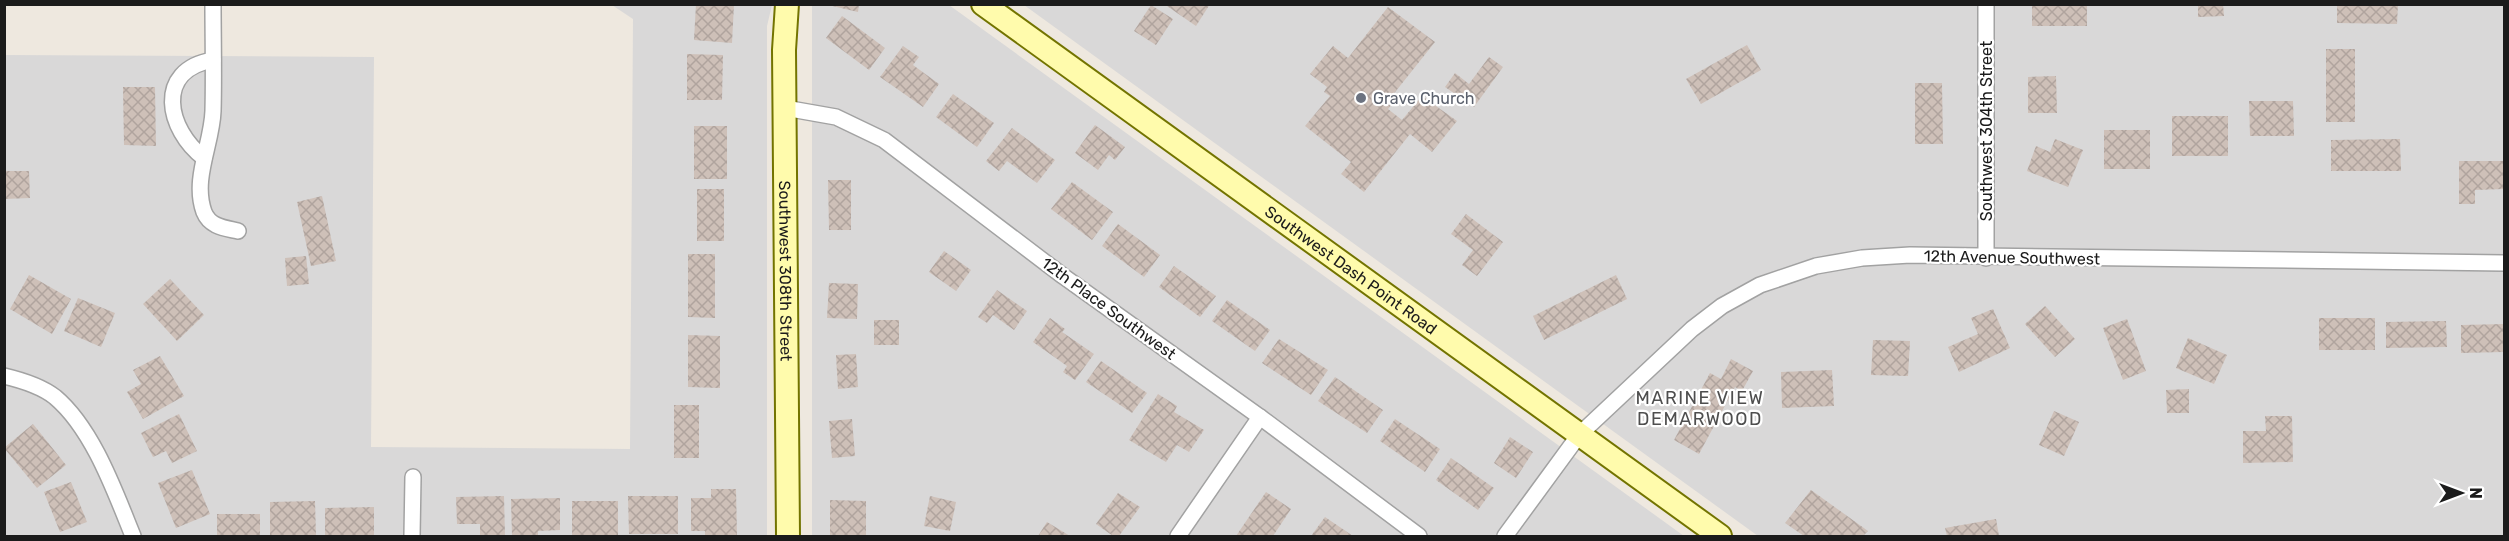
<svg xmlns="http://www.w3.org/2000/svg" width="2509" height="541" viewBox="0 0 2509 541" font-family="Rubik,sans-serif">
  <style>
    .residential { fill: #d9d8d8 }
    .building { fill: url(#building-cross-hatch) }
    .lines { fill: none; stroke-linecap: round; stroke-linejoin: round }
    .street-casing { stroke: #a2a2a2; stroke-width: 18 }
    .secondary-casing { stroke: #737400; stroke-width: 26 }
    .street { stroke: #fff; stroke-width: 15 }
    .secondary { stroke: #fffbac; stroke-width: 22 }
    .worship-dot { fill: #6b7280; stroke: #fff; stroke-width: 2 }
    .labels { text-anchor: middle; stroke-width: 4.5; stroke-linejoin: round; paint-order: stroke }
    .worship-label { font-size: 16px; fill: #5b616d; stroke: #fff; text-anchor: start }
    .street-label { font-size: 16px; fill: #1b1b1b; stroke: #fff }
    .neighbourhood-label { font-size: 18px; letter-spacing: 1.5px; fill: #4e4e4e; stroke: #fff }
  </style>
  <defs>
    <pattern id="building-cross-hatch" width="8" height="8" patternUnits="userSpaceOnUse" patternTransform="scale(1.5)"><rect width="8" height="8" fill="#cec0b8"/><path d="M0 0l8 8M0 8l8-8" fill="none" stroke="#b0a49e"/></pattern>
  </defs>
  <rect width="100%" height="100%" fill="#eee8df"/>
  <g class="residential">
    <path d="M812,4L949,5L1684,536H812Z"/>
    <path d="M612,5H772L767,26V536H5V55L374,57L371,447L630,449L633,19Z"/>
    <path d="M1024,5H2504V536H1758Z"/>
  </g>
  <g class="building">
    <path d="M696,4H734L732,43L694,40Z"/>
    <path d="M824,4H859L858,12Z"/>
    <path d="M1164,4H1210L1196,26Z"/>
    <rect x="2032" y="4" width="55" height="22"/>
    <path d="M2198,4H2223L2224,16L2198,17Z"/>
    <path d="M2337,4H2398L2397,24L2337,23Z"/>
    <path d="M1151,5L1173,19L1156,45L1134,31Z"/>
    <path d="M1388,7L1435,42L1392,96L1396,99L1388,109L1402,120L1422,96L1457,121L1432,152L1410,134L1364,192L1341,174L1351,162L1305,126L1330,96L1324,92L1327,87L1310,74L1333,46L1348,58Z"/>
    <path d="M842,16L885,48L869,70L826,38Z"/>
    <path d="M1747,45L1761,70L1701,104L1686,79Z"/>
    <path d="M903,46L919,57L913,65L939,84L923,107L880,77Z"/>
    <rect x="2326" y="49" width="29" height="73"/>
    <path d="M687,54L723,55L722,100H687Z"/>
    <path d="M1489,57L1503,67L1474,107L1445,87L1455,73L1469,84Z"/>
    <path d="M2056,76L2057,113H2028V77Z"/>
    <path d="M1915,83H1942L1943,144H1915Z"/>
    <path d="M123,87H155L156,146L124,145Z"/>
    <path d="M953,94L994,123L977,147L936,117Z"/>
    <path d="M2249,101H2293L2294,136H2250Z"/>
    <rect x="2172" y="116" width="56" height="40"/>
    <path d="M1095,125L1125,147L1115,160L1109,155L1098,170L1075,153Z"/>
    <rect x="694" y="126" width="33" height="53"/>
    <path d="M1012,128L1055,160L1037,183L1007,161L999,171L986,161Z"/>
    <rect x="2104" y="130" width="46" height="39"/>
    <path d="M2055,139L2083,150L2068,187L2027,171L2036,146L2050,152Z"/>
    <path d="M2400,139L2401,171H2331V140Z"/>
    <path d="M2459,161H2504V189L2475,190V204H2459Z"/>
    <path d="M4,171H29L30,198L4,199Z"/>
    <path d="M828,180H851V230H829Z"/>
    <path d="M1072,182L1113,212L1092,240L1051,209Z"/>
    <rect x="697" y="189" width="27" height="52"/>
    <path d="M322,196L336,261L311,266L297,202Z"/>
    <path d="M1466,214L1503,242L1477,276L1462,265L1473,250L1451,234Z"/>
    <path d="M1118,224L1160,255L1144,277L1102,246Z"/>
    <path d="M944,251L971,270L956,291L929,272Z"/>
    <path d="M688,254H715V318L688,317Z"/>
    <path d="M306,256L309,284L287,286L285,258Z"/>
    <path d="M1174,266L1216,296L1200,317L1159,287Z"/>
    <path d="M29,275L71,299L52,334L10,309Z"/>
    <path d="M1616,275L1627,299L1544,340L1533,316Z"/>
    <path d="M170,279L204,315L177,341L143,304Z"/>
    <path d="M829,283L858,284L857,319L827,318Z"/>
    <path d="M997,290L1027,311L1014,330L993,315L987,323L978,317Z"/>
    <path d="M78,298L115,313L101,347L64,331Z"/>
    <path d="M1227,300L1270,330L1255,351L1212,321Z"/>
    <path d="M2045,306L2075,339L2055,357L2025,324Z"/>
    <path d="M1993,309L2010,348L1959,372L1948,347L1978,334L1971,318Z"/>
    <path d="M1050,318L1065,329L1062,332L1094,354L1075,380L1063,372L1067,366L1033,342Z"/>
    <rect x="2319" y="318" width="56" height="32"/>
    <path d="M2127,319L2146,371L2123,380L2103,328Z"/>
    <rect x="874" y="320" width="25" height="25"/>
    <path d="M2446,321L2447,347L2386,348V322Z"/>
    <path d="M2504,324V352L2461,353V325Z"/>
    <path d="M688,335L720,336V388L688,387Z"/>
    <path d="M2188,338L2227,355L2214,384L2176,368Z"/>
    <path d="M1279,339L1328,370L1311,395L1262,363Z"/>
    <path d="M1873,340L1910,341L1908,376L1871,375Z"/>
    <path d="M856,354L858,387L838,389L836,355Z"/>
    <path d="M160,356L184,396L143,419L127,392L141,384L133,370Z"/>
    <path d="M1731,359L1753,371L1742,391L1735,387L1699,454L1674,440L1710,373L1721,379Z"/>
    <path d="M1101,361L1147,393L1132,413L1086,382Z"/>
    <path d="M1832,370L1834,406L1782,408L1781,372Z"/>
    <path d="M1335,377L1383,410L1367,433L1318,401Z"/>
    <path d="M2189,389V413H2167L2166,390Z"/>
    <path d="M1158,394L1177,406L1174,412L1204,430L1189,452L1177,445L1166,462L1129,440Z"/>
    <rect x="674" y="405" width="25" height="53"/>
    <path d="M2054,411L2079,422L2064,456L2039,445Z"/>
    <path d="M179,414L197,451L172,463L166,451L153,457L141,433Z"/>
    <path d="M2265,416H2292L2293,462L2243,463V431H2266Z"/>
    <path d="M852,419L855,456L832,458L829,421Z"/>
    <path d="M1395,419L1440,449L1425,472L1380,441Z"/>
    <path d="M33,424L66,465L37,488L4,448Z"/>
    <path d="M1510,437L1533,452L1516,478L1494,463Z"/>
    <path d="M1451,458L1494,488L1478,510L1436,480Z"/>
    <path d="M192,470L210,514L176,528L158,483Z"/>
    <path d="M71,482L87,522L60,532L44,492Z"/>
    <path d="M711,489H736L737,536H705V531H691V498H711Z"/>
    <path d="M1811,490L1868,531L1863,536H1804L1785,523Z"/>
    <path d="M1266,492L1291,509L1273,536H1236Z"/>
    <path d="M1118,493L1140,507L1119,536H1113L1096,524Z"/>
    <path d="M504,496L505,536H480V524H457L456,497Z"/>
    <path d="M628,496H678V534H629Z"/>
    <path d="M930,496L956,502L950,531L924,526Z"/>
    <path d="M560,498V530L538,531V536H512L511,499Z"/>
    <path d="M830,500L866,501V536H830Z"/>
    <path d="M315,501L316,536H270V502Z"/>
    <rect x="572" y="501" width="46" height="35"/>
    <path d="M374,507V536H325V508Z"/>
    <rect x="217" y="514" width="43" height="22"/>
    <path d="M1325,517L1353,536H1311Z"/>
    <path d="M1996,519L1999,536H1947L1945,528Z"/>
    <path d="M1047,522L1070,536H1038Z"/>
  </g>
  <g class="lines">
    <defs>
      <g id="street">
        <path d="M213,4C213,40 214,76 213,111C212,144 192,179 204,212C210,227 225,228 238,231"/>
        <path d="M1986,4V258"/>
        <path d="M785,108L836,117L884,140L1063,276L1260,417L1419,536"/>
        <path d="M204,158C167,130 154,70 213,60"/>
        <path d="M4,376C21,380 41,386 55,397C93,429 115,492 133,536"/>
        <path d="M412,536L413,477"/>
        <path d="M1178,536L1260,417"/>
        <path d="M1505,536L1579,435L1692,329L1722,306L1760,285L1816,266L1862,258L1910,255L2504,263"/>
      </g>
      <g id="secondary">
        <path id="s1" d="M787,4L784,50L788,536"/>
        <path id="s2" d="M983,4L1720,536"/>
      </g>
    </defs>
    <use href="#street" class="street-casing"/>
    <use href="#secondary" class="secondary-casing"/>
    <use href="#street" class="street"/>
    <use href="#secondary" class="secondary"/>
  </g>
  <circle class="worship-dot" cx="1361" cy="98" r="6"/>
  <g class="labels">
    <g class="worship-label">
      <text x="1373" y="104">Grave Church</text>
    </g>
    <g class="street-label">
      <text transform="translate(1986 131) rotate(-90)" y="6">Southwest 304th Street</text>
      <text transform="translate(2012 257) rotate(1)" y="6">12th Avenue Southwest</text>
      <text dy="6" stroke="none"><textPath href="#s1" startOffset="267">Southwest 308th Street</textPath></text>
      <text dy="6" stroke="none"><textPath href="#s2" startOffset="454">Southwest Dash Point Road</textPath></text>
      <text transform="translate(1109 308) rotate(36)" y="6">12th Place Southwest</text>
    </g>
    <g class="neighbourhood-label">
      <text x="1700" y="404">MARINE VIEW<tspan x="1700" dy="21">DEMARWOOD</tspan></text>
    </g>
  </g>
  <rect width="2509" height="541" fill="none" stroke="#1b1b1b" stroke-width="12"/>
  <g transform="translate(2461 493) rotate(90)" stroke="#ffffff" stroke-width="4.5" paint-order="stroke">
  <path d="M0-4.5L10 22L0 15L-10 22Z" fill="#1b1b1b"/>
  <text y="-9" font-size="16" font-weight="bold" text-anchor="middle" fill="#1b1b1b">N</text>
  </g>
</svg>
